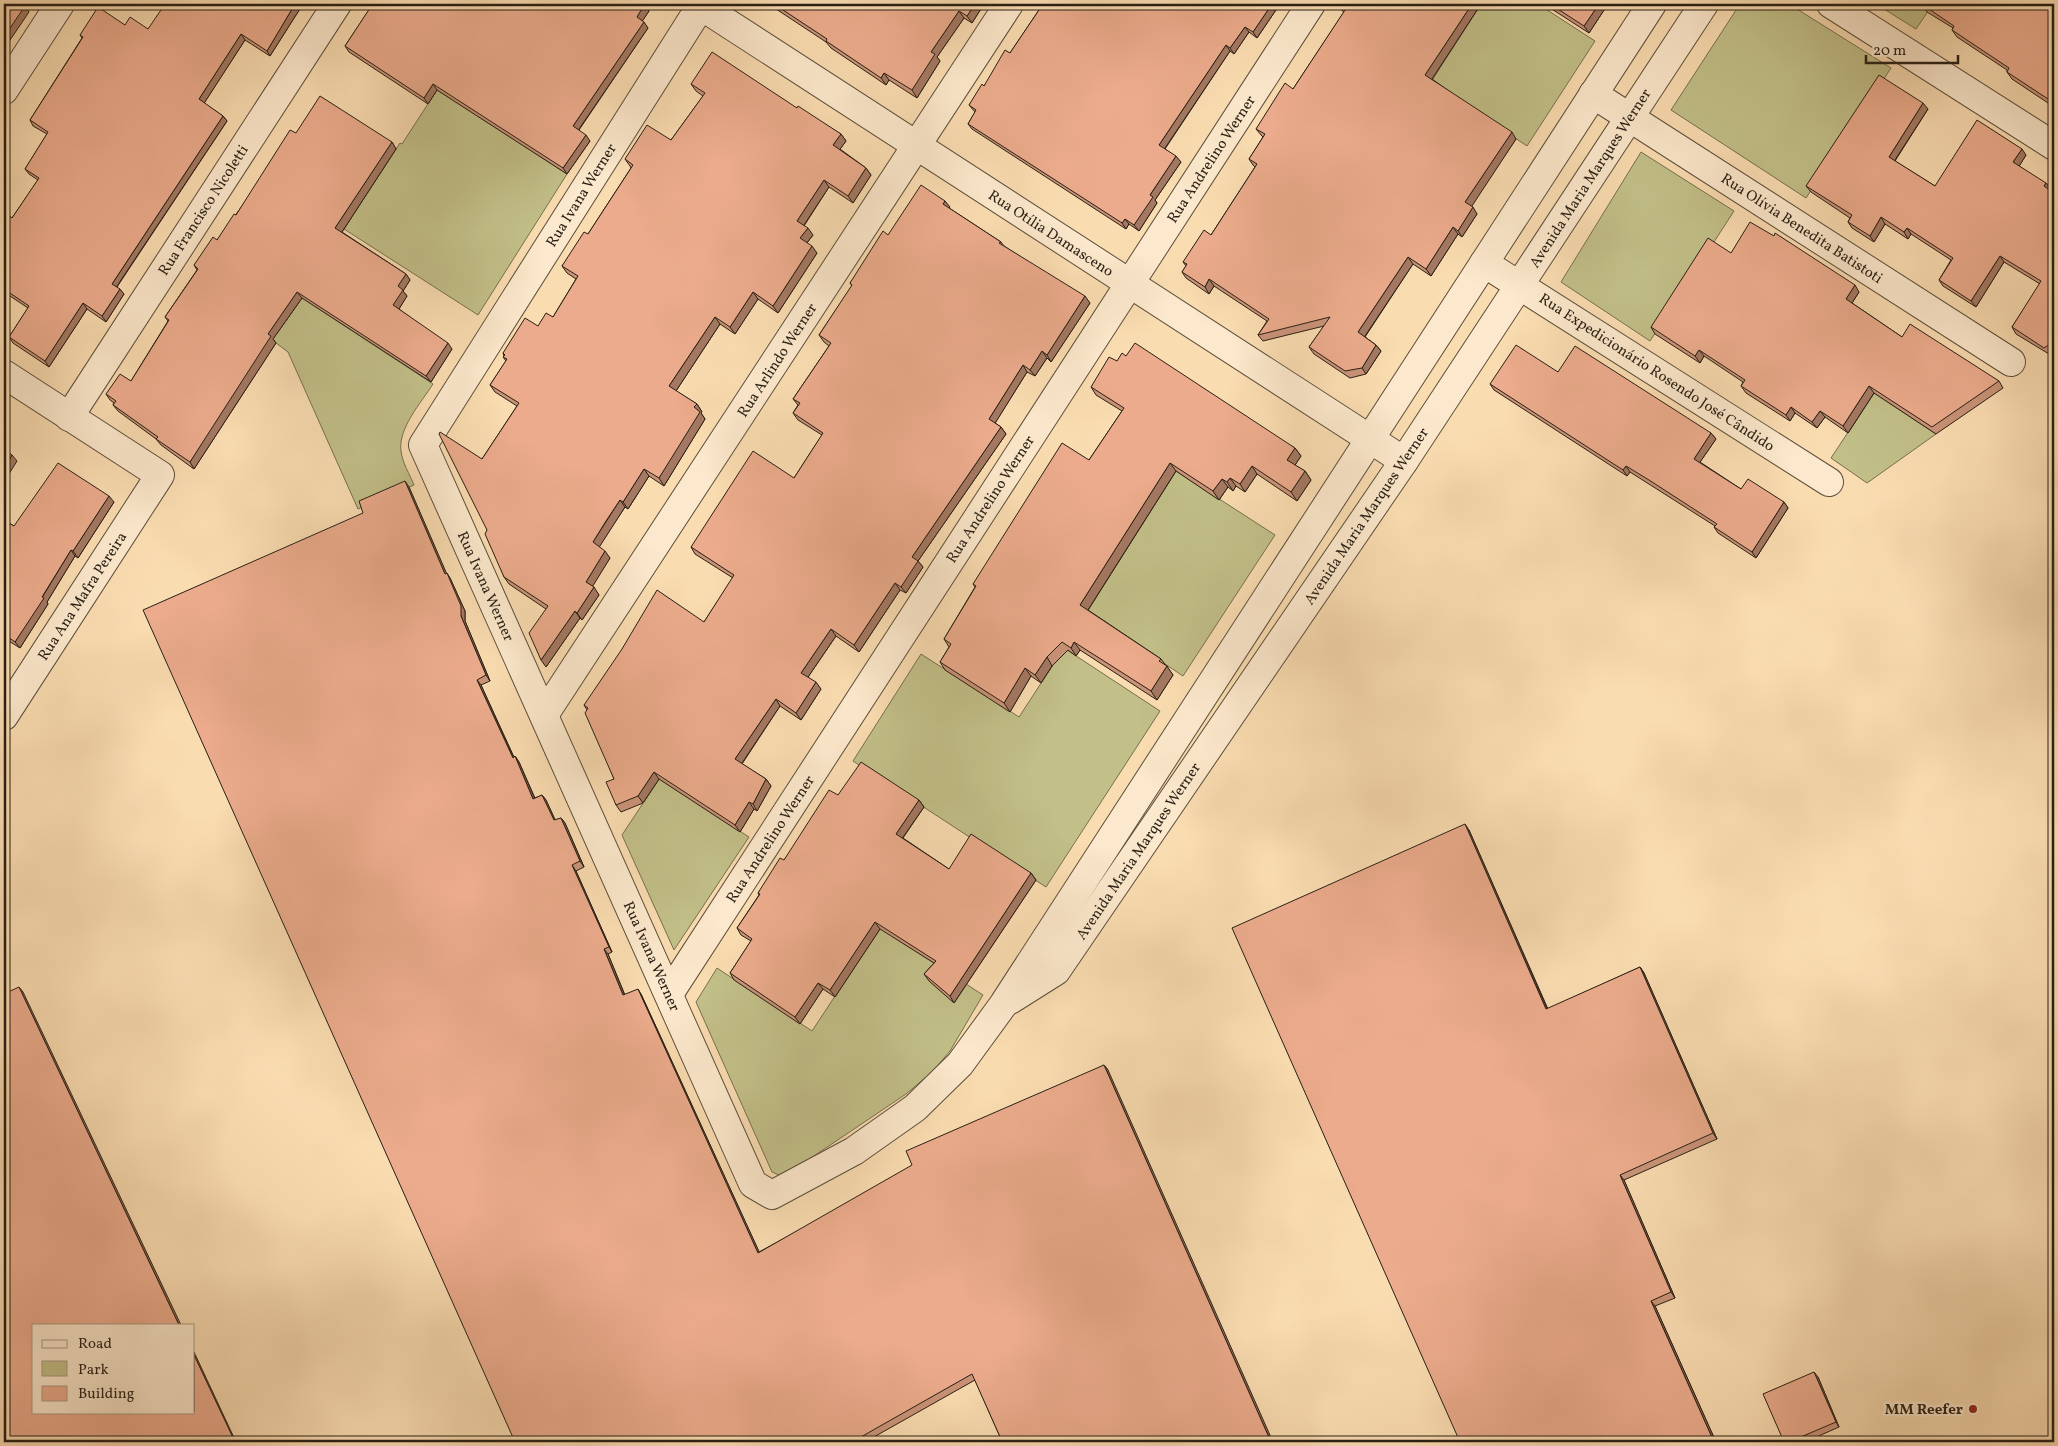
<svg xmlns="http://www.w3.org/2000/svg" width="2058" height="1446" viewBox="0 0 2058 1446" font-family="Vollkorn,serif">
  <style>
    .green { fill: #c2bf88; stroke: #756f4e }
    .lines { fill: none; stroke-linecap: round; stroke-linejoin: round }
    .minor-casing { stroke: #5c4e3b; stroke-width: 30 }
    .minor { stroke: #fce8cc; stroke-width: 28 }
    .wall { fill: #ca9378; stroke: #281f14 }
    .shaded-wall { fill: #a47862; stroke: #281f14 }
    .building { fill: #ebab8c; stroke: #281f14 }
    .poi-dot { fill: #8f2418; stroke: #fce8cc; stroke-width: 2 }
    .labels { text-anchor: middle; stroke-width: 5; stroke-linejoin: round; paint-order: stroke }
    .street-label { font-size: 15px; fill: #281f14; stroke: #fce8cc }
    .poi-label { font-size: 15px; font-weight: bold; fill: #281f14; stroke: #fce8cc; text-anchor: end }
  </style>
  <rect width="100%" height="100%" fill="#fadcb1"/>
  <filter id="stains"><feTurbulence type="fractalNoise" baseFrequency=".004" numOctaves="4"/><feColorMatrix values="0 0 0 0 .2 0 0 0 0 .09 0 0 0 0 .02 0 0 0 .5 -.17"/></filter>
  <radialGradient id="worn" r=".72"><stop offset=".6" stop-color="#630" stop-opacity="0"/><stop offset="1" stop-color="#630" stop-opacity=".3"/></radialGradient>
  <g class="green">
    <path d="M1481,4H1538L1595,41L1527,146L1431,82Z"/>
    <path d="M1740,4H1789L1891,68L1806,198L1671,110Z"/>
    <path d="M1876,4H1933L1916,29Z"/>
    <path d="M437,90L567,174L478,315L344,229L400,143L402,144Z"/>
    <path d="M1641,152L1734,211L1650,341L1561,282Z"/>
    <path d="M302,298L433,384C421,403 398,428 401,451C402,462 410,475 414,485L358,509L288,352L272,340Z"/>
    <path d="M1874,393L1936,434L1867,483L1831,458Z"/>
    <path d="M1176,471L1275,535L1183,676L1087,612Z"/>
    <path d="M1064,648L1160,711L1046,887L853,761L921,654L1019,717Z"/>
    <path d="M659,779L749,837L674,950L622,835Z"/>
    <path d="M880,928L983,995L950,1051L932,1072L906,1094L805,1162L779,1175L772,1172L696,1002L717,968L812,1031Z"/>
  </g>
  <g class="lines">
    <defs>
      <g id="minor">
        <path d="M698,4L1404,461"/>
        <path d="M702,4L423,445L753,1184L772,1195L854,1151L915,1108L960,1064L1003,1005L1652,4"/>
        <path d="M1831,4L2054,146"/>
        <path d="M4,90L60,4"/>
        <path d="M1593,94L2011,362"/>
        <path d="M1484,263L1829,482"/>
        <path d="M4,374L160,475L4,716"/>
        <path d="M69,417L337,4"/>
        <path d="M544,715L1009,4"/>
        <path d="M669,994L1311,4"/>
        <path d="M1010,1000L1056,971L1404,461L1704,4"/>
      </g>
    </defs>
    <use href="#minor" class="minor-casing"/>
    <use href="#minor" class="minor"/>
  </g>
  <g class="wall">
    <path d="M303,4L270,56L245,40L204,103L223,116L227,121L117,287L124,294L106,322L87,309L49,367L13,343L9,337L28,308L4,292V212L12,218L38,180L29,174L25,169L47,134L33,126L30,120L82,38L80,35L125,25L148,29Z"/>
    <path d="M362,4H642L644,5L649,11L642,21L648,28L579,130L590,141L567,174L437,90L428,104L349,52L345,46L369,10L365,8Z"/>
    <path d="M762,4H984L972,23L964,18L937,57L940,61L917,98L889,80L886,85L831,48L826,42L770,5L768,8Z"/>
    <path d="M1043,4H1280L1257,38L1249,32L1234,54L1230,51L1165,149L1181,162L1155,200L1157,203L1139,231L1129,224L1126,229L972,129L968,124L975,112L969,105L1010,53Z"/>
    <path d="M1336,4H1481L1432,79L1516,139L1471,206L1477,214L1462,237L1458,234L1431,276L1413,264L1365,337L1376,345L1381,351L1366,374L1350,378L1314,354L1309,347L1324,326L1263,341L1258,335L1267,321L1214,286L1209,294L1186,278L1182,272L1186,266L1183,262L1211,235L1255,167L1253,165L1249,159L1263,137L1261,135L1256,129L1293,89L1344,12L1340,9Z"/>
    <path d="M1544,4H1608L1589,33Z"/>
    <path d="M2054,4V107L2012,79L2007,72V70L1957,37L1952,30L1953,28L1927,12L1923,5Z"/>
    <path d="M691,84L797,108L841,134L846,141L840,149L866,168L871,175L853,203L829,187L804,226L813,235L807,243L817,253L778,313L758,299L735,334L720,324L676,391L697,404L702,412L701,413L705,419L664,486L649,476L628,509L625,507L611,528L599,547L610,558L592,586L599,595L582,620L580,618L546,667V609L509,584L504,577L487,530L482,459L517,406L495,392L490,385L506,361L503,357L504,356L503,353L538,326L553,317L576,279L567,273L562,266L588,234L631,168L630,166L625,159L671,140L703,96L696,91Z"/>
    <path d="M1928,109L1895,161L1935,186L2026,155L2019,166L2051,189L2054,208V351L2049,354L2016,334L2012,327L2040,284L2004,262L1976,307L1943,286L1939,280L1951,260L1911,234L1908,239L1885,224L1874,242L1852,228L1848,222L1850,218L1811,192L1806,186Z"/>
    <path d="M296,133L392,142L396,149L342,232L406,274L410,280L403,291L407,296L399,309L452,349L431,382L302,298L273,339L276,343L194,469L161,445L156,439L118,411L113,405L114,403L110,400L106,394L131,381L168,321L165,317L197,270L194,265L217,240Z"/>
    <path d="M945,201L949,208L1001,242L1004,246L1090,303L1051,362L1047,358L1035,376L1027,372L995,423L1001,427L1006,434L918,561L923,567L906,593L900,590L859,652L836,636L808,677L821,689L801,720L780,706L742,764L766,779L771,786L757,811L754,809L740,832L659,779L643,803L621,812L616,805L614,779L587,710L584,705L704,622L733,578L695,554L691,547L794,478L822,435L798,420L793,413L798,405L793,399L829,346L824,342L819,335L852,286L850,283L888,235Z"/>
    <path d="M1731,253L1859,292L1852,303L1902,337L1999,381L2003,388L1936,434L1874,393L1848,433L1825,417L1817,428L1795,413L1790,421L1746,393L1741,386L1743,382L1704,356L1700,363L1655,334L1651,327Z"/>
    <path d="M1126,356L1295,448L1301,456L1295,465L1305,471L1311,480L1297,501L1257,474L1245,492L1236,486L1233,491L1228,487L1219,500L1176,471L1088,610L1161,659L1173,675L1157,700L1080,650L1076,656L1068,650L1052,666L1041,683L1031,676L1010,712L945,670L940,662L949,647L944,639L975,587L973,584L1089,460L1122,411L1096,395L1091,387L1117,361Z"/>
    <path d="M1558,372L1711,433L1716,439L1700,462L1741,489L1784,502L1788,508L1756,558L1718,533L1714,527L1715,526L1630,472L1627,476L1494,390L1490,384Z"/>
    <path d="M409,487L446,573L450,578L465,611V621L490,681L481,685L514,757L515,756L519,762L535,798L542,795L546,800L555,820L561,818L565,823L584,867L576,871L612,952L608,954L625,995L641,994L759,1252L1104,1065L1108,1070L1001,1439L975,1380L865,1442H515L363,513Z"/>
    <path d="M114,502L78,558L75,556L47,602L48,604L20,648L4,638V520L14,526Z"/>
    <path d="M838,795L919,800L924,807L903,838L949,869L1031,873L1036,880L954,1003L929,981L924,974L934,963L880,929L835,997L823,989L800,1024L734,980L730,973L751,941L741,935L737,928L759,895L758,893L784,860Z"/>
    <path d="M1469,830L1548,1009L1640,967L1644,973L1717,1139L1624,1180L1675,1298L1655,1306L1716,1442H1460Z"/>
    <path d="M1818,1377L1839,1427L1805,1442H1784Z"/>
  </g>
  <g class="shaded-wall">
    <path d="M21,4H29L26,7L29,12L4,49V37Z"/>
    <path d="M295,4H303L270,56L267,51Z"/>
    <path d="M765,4H769L770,5L768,8Z"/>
    <path d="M975,4H984L972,23L967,16Z"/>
    <path d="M1272,4H1280L1257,38L1253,32Z"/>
    <path d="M1472,4H1481L1430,82L1425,75Z"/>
    <path d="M1599,4H1608L1589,33L1584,26Z"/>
    <path d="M644,5L649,11L641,23L637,17Z"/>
    <path d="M959,11L964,18L937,57L940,61L917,98L912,90L931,52Z"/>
    <path d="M644,22L648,28L577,132L573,126Z"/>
    <path d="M1245,27L1249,32L1234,54L1230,48Z"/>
    <path d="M241,34L245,40L203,105L199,99Z"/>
    <path d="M1226,45L1230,51L1163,151L1159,145Z"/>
    <path d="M884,73L889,80L886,85L881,78Z"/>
    <path d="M433,84L437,90L428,104L424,98Z"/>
    <path d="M2054,97V106L2051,101Z"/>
    <path d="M1923,103L1928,109L1893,163L1889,157Z"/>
    <path d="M223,116L227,121L115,289L112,284Z"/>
    <path d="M1512,132L1516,139L1470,209L1465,202Z"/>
    <path d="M841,134L846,141L838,152L833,145Z"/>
    <path d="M586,135L590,141L567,174L563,168Z"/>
    <path d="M392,142L396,149L340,235L335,228Z"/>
    <path d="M2022,149L2026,155L2018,168L2013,162Z"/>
    <path d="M1176,156L1181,162L1155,200L1157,203L1139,231L1134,225L1150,195Z"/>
    <path d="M866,168L871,175L853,203L848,196Z"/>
    <path d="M824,180L829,187L802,228L797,221Z"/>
    <path d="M2046,183L2051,189L2049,192L2044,186Z"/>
    <path d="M2054,195V208L2052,210L2048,204Z"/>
    <path d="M945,201L950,207L948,210L943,204Z"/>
    <path d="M1473,207L1477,214L1462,237L1458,231Z"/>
    <path d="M1881,217L1885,224L1874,242L1870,236Z"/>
    <path d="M1125,219L1129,224L1126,229L1122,223Z"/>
    <path d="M1453,227L1458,234L1431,276L1426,269Z"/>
    <path d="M808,228L813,235L805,245L800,238Z"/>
    <path d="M1907,228L1911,234L1908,239L1904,232Z"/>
    <path d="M812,246L817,253L778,313L773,306Z"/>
    <path d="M2000,256L2004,262L1976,307L1971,301Z"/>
    <path d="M1408,257L1413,264L1363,339L1358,332Z"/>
    <path d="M406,274L410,280L403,291L407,296L397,312L393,305L398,286Z"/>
    <path d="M1209,279L1214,286L1209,294L1205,287Z"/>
    <path d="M1855,285L1859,292L1850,306L1846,299Z"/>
    <path d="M120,289L124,294L106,322L102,316Z"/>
    <path d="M297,292L302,298L273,339L276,343L194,469L190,462L268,334Z"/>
    <path d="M753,292L758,299L735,334L730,327Z"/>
    <path d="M1085,296L1090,303L1051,362L1047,355Z"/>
    <path d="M83,303L87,309L49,367L45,361Z"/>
    <path d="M715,317L720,324L674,394L669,386Z"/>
    <path d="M448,343L452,349L431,382L426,376Z"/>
    <path d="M1376,345L1381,351L1366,374L1362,368Z"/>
    <path d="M1699,350L1704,356L1700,363L1695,356Z"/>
    <path d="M1042,351L1047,358L1035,376L1030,370Z"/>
    <path d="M1023,365L1027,372L994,425L989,419Z"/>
    <path d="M1869,386L1874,393L1848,433L1843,426Z"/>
    <path d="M697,404L702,412L701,413L705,419L664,486L659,478L694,407Z"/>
    <path d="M1791,407L1795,413L1790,421L1786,415Z"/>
    <path d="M1820,411L1825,417L1817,428L1812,422Z"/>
    <path d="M1001,427L1006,434L918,561L923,567L906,593L901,587L912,557Z"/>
    <path d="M1711,433L1716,439L1698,465L1694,459Z"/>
    <path d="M1295,448L1301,456L1293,468L1287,460Z"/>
    <path d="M12,455L17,461L4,482V469Z"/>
    <path d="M1170,463L1176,471L1086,613L1080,605Z"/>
    <path d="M1252,466L1257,474L1245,492L1240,484Z"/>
    <path d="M1626,466L1630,472L1627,476L1623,470Z"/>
    <path d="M644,469L649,476L628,509L623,502Z"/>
    <path d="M1305,471L1311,480L1297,501L1291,492Z"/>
    <path d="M1230,478L1236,486L1233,491L1227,482Z"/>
    <path d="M1222,479L1228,487L1219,500L1213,491Z"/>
    <path d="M405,481L409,487L449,579L445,574Z"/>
    <path d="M109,496L114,502L78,558L73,551Z"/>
    <path d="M620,500L625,507L598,549L593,542Z"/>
    <path d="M1784,502L1788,508L1756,558L1752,552Z"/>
    <path d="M71,550L75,556L47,602L48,604L20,648L15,642Z"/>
    <path d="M605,551L610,558L591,589L586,582Z"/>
    <path d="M447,573L450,578L465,611V621L490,681L486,675L461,616Z"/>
    <path d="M895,583L900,590L859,652L854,645Z"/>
    <path d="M594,587L599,595L582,620L577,613Z"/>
    <path d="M575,611L580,618L546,667L541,660Z"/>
    <path d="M831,629L836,636L806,680L801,673Z"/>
    <path d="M1074,642L1080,650L1076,656L1071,648Z"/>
    <path d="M1047,657L1052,666L1041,683L1035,675Z"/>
    <path d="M1167,666L1173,675L1157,700L1151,691Z"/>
    <path d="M1025,668L1031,676L1010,712L1004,703Z"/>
    <path d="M477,680L481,685L516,763L513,758Z"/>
    <path d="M816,682L821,689L801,720L796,713Z"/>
    <path d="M776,699L780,706L740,766L735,759Z"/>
    <path d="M515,756L519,762L537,804L533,799Z"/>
    <path d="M654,772L659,779L643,803L638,796Z"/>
    <path d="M766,779L771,786L757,811L753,804Z"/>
    <path d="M542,795L546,800L558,826L554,820Z"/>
    <path d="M919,800L924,807L901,840L896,834Z"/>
    <path d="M749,802L754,809L740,832L735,825Z"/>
    <path d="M561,818L565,823L584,867L580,861Z"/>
    <path d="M1465,824L1469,830L1550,1015L1546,1009Z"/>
    <path d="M572,865L576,871L612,952L609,947Z"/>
    <path d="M1031,873L1036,880L954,1003L950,996Z"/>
    <path d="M875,922L880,929L835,997L830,990Z"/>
    <path d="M604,949L608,954L627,1001L623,995Z"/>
    <path d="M1640,967L1644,973L1717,1139L1713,1133Z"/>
    <path d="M818,983L823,989L800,1024L795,1017Z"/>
    <path d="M19,987L23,992L181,1325H179Z"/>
    <path d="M638,989L641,994L762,1258L758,1253Z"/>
    <path d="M1104,1065L1108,1070L1273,1442H1271Z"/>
    <path d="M1620,1175L1624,1180L1675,1298L1671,1292Z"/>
    <path d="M1651,1301L1655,1306L1716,1442H1714Z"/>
    <path d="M194,1352L236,1442H235L194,1355Z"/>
    <path d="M1814,1372L1818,1377L1839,1427L1836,1422Z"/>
  </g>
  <g class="building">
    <path d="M4,4H22L25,6L4,37Z"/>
    <path d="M165,4H295L267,51L241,34L199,99L223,116L112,284L120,289L102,316L83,303L45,361L9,337L29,306L4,289V212L12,218L39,178L25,169L48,132L30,120L83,37L80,35L98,7L125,25L130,17L148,29Z"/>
    <path d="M364,4H642L644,5L637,17L644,22L573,126L586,135L563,168L433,84L424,98L345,46L370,8Z"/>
    <path d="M774,4H975L967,16L959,11L931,52L935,54L912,90L884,73L881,78L826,41L827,39Z"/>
    <path d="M1043,4H1272L1253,32L1245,27L1230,48L1226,45L1159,145L1176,156L1150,195L1153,197L1134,225L1125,219L1122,223L968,124L976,110L969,105L982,84L984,86L1005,50L1010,53Z"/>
    <path d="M1337,4H1472L1425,75L1512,132L1465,202L1473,207L1458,231L1453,227L1426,269L1408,257L1358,332L1376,345L1362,368L1345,371L1309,347L1330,317L1258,335L1269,319L1209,279L1205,287L1182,272L1187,264L1183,262L1204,230L1211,235L1257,164L1249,159L1265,134L1256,129L1285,83L1293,89L1345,10Z"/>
    <path d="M1550,4H1599L1584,26Z"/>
    <path d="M1923,4H2054V97L2051,101L2007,72L2009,68L1952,30L1954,26L1923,5Z"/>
    <path d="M712,52L797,108L798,106L841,134L833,145L866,168L848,196L824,180L797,221L808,228L800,238L812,246L773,306L753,292L730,327L715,317L669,386L697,404L694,407L700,412L659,478L644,469L623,502L620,500L606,521L593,542L605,551L586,582L594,587L577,613L575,611L541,660L529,633L548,606L504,577L485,534L487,530L439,434L440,432L482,459L519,403L490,385L507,359L503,357L505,355L503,353L525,318L538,326L546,313L553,317L578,276L562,266L584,232L588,234L633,165L625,159L647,125L671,140L705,93L691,84Z"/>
    <path d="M1879,75L1923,103L1889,157L1935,186L1977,120L2022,149L2013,162L2046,183L2044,186L2054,193V195L2048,204L2054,208V341L2044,348L2012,327L2041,281L2000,256L1971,301L1939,280L1953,258L1907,228L1904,232L1881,217L1870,236L1848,222L1852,215L1806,186Z"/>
    <path d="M320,96L392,142L335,228L406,274L398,286L403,290L393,305L448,343L426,376L297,292L268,334L271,336L190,462L156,439L158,437L113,405L116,401L106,394L120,374L131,381L169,320L165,317L198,269L194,265L213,237L217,240L234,214L236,215L290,130L296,133Z"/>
    <path d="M921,185L945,201L943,204L1001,242L999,243L1085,296L1047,355L1042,351L1030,370L1023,365L989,419L1001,427L912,557L918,561L901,587L895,583L854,645L831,629L801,673L816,682L796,713L776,699L735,759L766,779L753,804L749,802L735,825L654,772L638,796L616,805L606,782L614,779L585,713L588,708L584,705L622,649L657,590L704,622L734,575L691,547L753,451L794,478L823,433L793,413L800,403L793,399L831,343L819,335L852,285L850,283L883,231L888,235Z"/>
    <path d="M1750,222L1774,236L1775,233L1855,285L1846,299L1902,337L1910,324L1999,381L1932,427L1869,386L1843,426L1820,411L1812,422L1791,407L1786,415L1741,386L1745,380L1699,350L1695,356L1651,327L1708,238L1731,253Z"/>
    <path d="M1135,343L1295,448L1287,460L1305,471L1291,492L1252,466L1240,484L1230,478L1227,482L1222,479L1213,491L1170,463L1080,605L1161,659L1159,661L1167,666L1151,691L1074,642L1071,648L1062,642L1047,657L1035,675L1025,668L1004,703L940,662L951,644L944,639L976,586L973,584L1062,443L1089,460L1124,408L1091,387L1109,357L1117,361L1122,353L1126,356Z"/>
    <path d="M1516,345L1558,372L1575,346L1711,433L1694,459L1741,489L1748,479L1784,502L1752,552L1714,527L1717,524L1649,480L1626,466L1623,470L1490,384Z"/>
    <path d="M4,449L12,455L4,469Z"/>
    <path d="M58,463L109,496L73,551L71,550L42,597L44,598L15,642L4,634V520L14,526Z"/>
    <path d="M405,481L445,574L447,573L461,606V616L486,675L477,680L513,758L515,756L533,799L542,795L554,820L561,818L580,861L572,865L609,947L604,949L623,995L638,989L758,1253L912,1165L906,1151L1104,1065L1271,1442H995L1001,1439L972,1374L852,1442H515L143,610L363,513L359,501Z"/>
    <path d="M861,762L919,800L896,834L949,869L971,834L1031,873L950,996L924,974L936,961L875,922L830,990L818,983L795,1017L730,973L752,939L737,928L760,894L758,893L780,858L784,860L829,790L838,795Z"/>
    <path d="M1465,824L1546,1009L1640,967L1713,1133L1620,1175L1671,1292L1651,1301L1714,1442H1460L1232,928Z"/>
    <path d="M19,987L179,1325H34V1412H194V1355L235,1442H4V989L6,993Z"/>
    <path d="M1814,1372L1836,1422L1789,1442H1784L1763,1394Z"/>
  </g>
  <circle class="poi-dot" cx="1973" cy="1409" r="5"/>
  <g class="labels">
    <g class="street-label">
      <text transform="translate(1211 159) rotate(-57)" y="5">Rua Andrelino Werner</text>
      <text transform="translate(1590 178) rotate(-57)" y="5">Avenida Maria Marques Werner</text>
      <text transform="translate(581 195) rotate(-58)" y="5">Rua Ivana Werner</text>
      <text transform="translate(203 210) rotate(-57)" y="5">Rua Francisco Nicoletti</text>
      <text transform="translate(1802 228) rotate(33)" y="5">Rua Olívia Benedita Batistoti</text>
      <text transform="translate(1051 233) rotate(33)" y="5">Rua Otília Damasceno</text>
      <text transform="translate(777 360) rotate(-57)" y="5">Rua Arlindo Werner</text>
      <text transform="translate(1657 372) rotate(33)" y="5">Rua Expedicionário Rosendo José Cândido</text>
      <text transform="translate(990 499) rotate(-57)" y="5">Rua Andrelino Werner</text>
      <text transform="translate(1366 516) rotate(-56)" y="5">Avenida Maria Marques Werner</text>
      <text transform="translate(486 586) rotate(66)" y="5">Rua Ivana Werner</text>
      <text transform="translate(82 596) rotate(-57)" y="5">Rua Ana Mafra Pereira</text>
      <text transform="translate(770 839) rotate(-57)" y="5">Rua Andrelino Werner</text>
      <text transform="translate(1138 851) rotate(-56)" y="5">Avenida Maria Marques Werner</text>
      <text transform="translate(652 956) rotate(66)" y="5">Rua Ivana Werner</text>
    </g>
    <g class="poi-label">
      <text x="1963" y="1414">MM Reefer</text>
    </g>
  </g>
  <rect width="2058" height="1446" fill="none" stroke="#fadcb1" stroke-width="20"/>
  <rect x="5" y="5" width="2048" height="1436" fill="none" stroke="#281f14" stroke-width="2.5"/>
  <rect x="10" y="10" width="2038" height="1426" fill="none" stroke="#281f14"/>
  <rect x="32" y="1324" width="162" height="90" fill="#fce8cc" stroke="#a79882"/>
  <rect x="42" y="1340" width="25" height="8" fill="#fce8cc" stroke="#a79882"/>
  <text x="78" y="1348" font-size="15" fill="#281f14">Road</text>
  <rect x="42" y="1361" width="25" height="15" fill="#c2bf88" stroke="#a79882"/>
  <text x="78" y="1374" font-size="15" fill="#281f14">Park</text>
  <rect x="42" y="1386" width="25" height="15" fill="#ebab8c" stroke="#a79882"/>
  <text x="78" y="1398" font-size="15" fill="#281f14">Building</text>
  <path d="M1866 55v8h92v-8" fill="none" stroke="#281f14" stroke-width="2.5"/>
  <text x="1873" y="55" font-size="15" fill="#281f14" stroke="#fce8cc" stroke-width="4" paint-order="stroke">20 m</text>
  <rect width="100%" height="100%" filter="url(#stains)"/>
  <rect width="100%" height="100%" fill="url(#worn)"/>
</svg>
